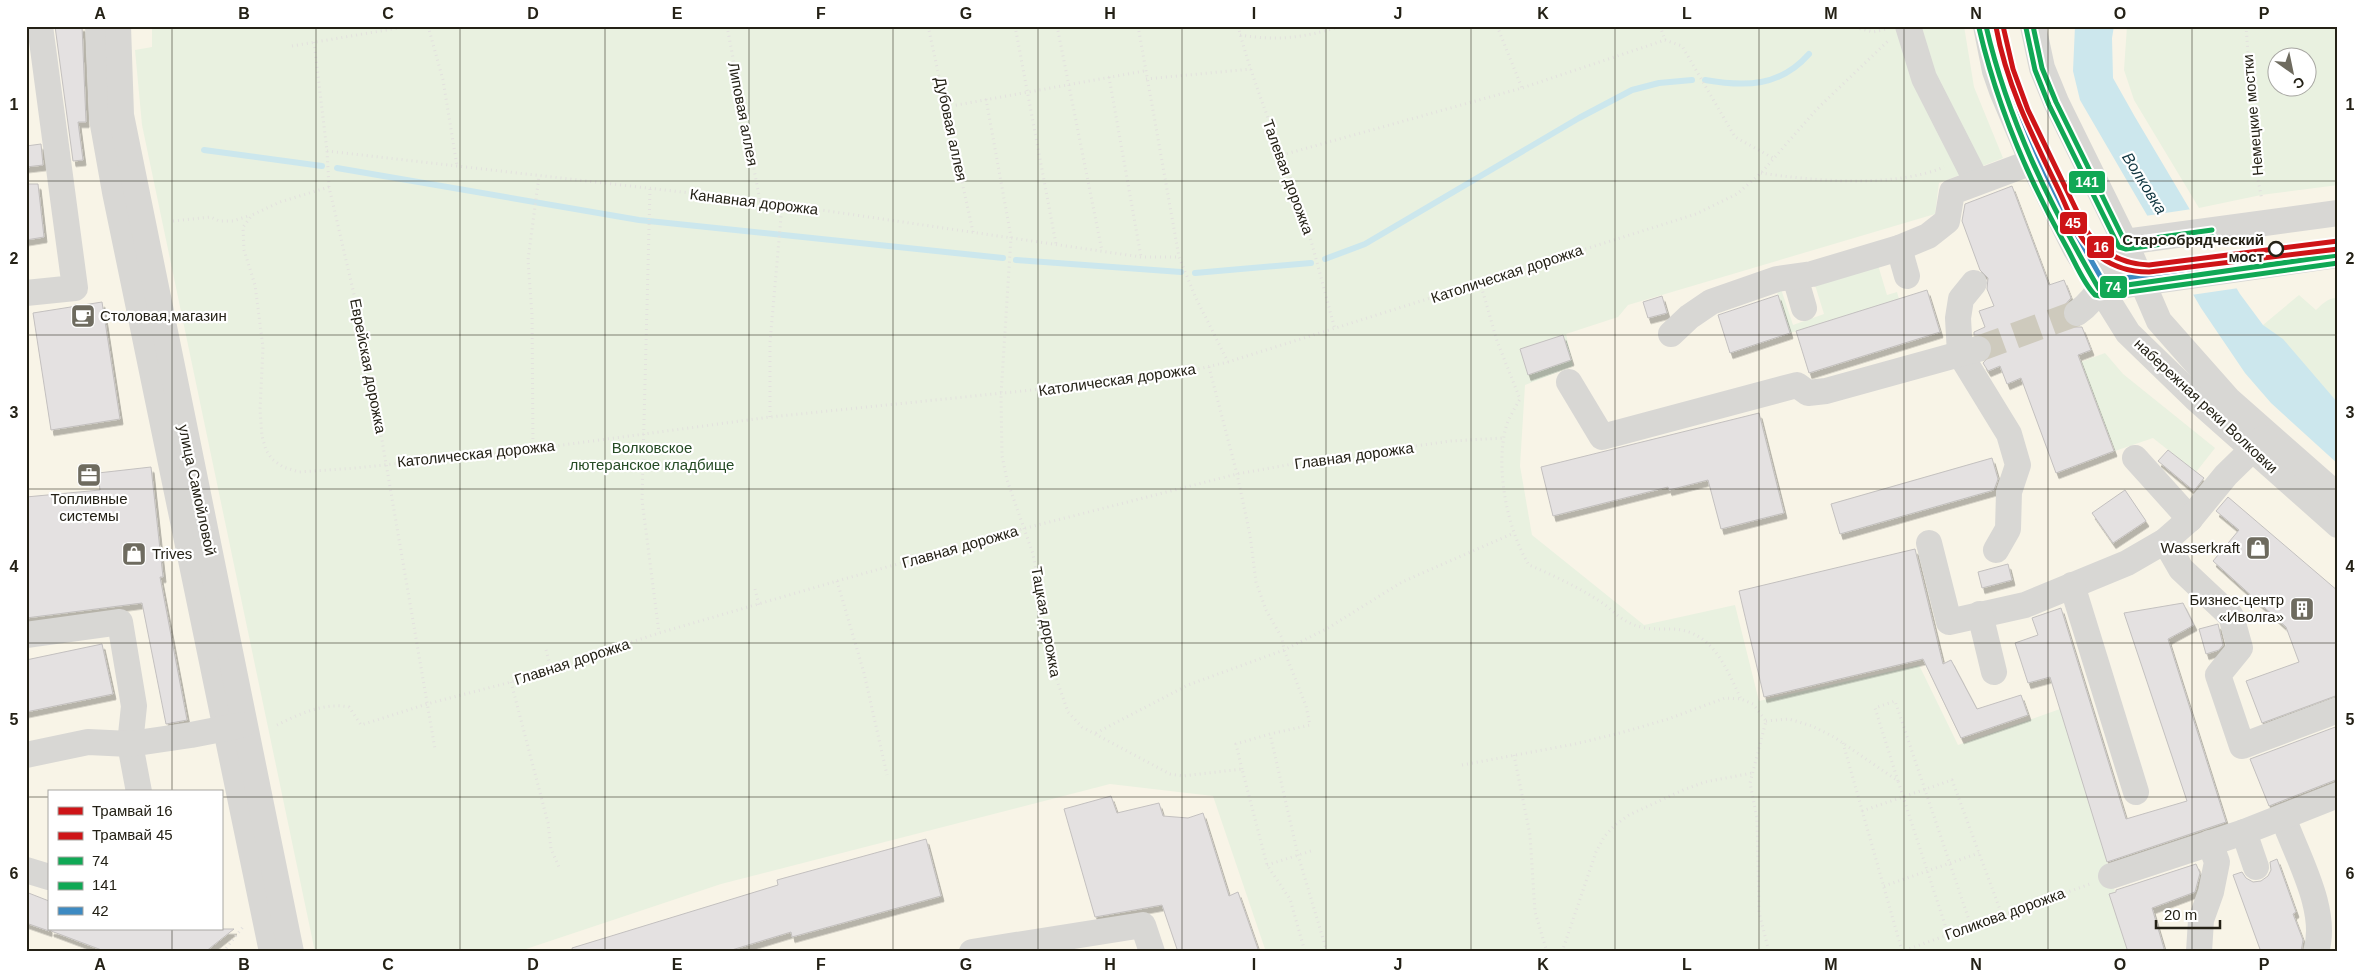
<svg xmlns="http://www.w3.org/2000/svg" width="2364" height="978" viewBox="0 0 2364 978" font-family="Helvetica,sans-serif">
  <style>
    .green { fill: #e9f1e0; fill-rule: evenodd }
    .water { fill: #cce7ed }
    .pier { fill: #f8f4e7 }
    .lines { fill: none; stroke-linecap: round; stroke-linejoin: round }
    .stream { stroke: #cce7ed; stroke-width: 6 }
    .building { fill: #e4e1e1; stroke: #c3c0bf; filter: url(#shadow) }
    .minor-tunnel { stroke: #cecabd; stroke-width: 26; stroke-dasharray: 26 13; stroke-linecap: butt }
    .path { stroke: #e3e1de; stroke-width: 3; stroke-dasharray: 1 4; stroke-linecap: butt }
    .minor { stroke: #d8d7d4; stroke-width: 26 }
    .bus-1-casing { stroke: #fff; stroke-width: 9 }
    .bus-2-casing { stroke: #fff; stroke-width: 9 }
    .bus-3-casing { stroke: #fff; stroke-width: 9 }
    .bus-1 { stroke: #10a855; stroke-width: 5 }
    .bus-2 { stroke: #10a855; stroke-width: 5 }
    .bus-3 { stroke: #3d8ac2; stroke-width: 5 }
    .tram-1-casing { stroke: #fff; stroke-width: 9 }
    .tram-2-casing { stroke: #fff; stroke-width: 9 }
    .tram-1 { stroke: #ce1417; stroke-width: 5 }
    .tram-2 { stroke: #ce1417; stroke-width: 5 }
    .grid { fill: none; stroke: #242116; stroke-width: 1; stroke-opacity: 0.55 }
    .stop-dot { fill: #fff; stroke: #242116; stroke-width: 2.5 }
    .labels { text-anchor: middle; stroke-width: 4.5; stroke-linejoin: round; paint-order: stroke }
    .street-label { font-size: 15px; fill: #242116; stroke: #fff }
    .stop-label { font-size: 15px; font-weight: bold; fill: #242116; stroke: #fff; text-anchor: end }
    .poi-label { font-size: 15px; fill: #242116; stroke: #fff; text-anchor: start }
    .park-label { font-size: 15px; fill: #254b24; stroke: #fff }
    .water-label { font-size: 16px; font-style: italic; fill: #103641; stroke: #fff }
    .line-badge { stroke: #fff; stroke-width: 2 }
    .badge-label { font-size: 14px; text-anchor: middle; font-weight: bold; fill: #fff }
    .neatline { fill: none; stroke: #242116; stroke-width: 2 }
    .grid-label { font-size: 16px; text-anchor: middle; font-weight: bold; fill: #242116 }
  </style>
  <defs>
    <filter id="shadow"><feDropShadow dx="3" dy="5.5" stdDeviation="0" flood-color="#0004"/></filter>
  </defs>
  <rect width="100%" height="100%" fill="#f8f4e7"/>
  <g class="green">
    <path d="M152,26H1964L1974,87L2003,158L1939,183L1935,214L1628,305L1618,317L1566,334L1573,366L1525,385L1520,466L1532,535L1644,625L1735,605L1759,701L1919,665L1958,745L2060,709L2109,868L2115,892L2109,895L2128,952H1266L1213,796L1110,784L721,884L517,952H315L142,125L135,50L152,47Z"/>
    <path d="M2127,26H2338V185L2261,195L2199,208L2134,100L2124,70ZM2276,58H2306V88H2276Z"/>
    <path d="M1878,265L1887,295L1897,292L1899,299L1790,333L1777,291L1781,289L1793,325L1824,314L1815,285Z"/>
    <path d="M2299,295L2316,310C2322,304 2329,297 2338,298V403L2263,325Z"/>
    <path d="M2105,353L2123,374L2215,448L2196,472L2153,438L2115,451L2081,362Z"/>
  </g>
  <path class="water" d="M2075,26H2114L2112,38L2113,78L2135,117L2240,294L2263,325L2283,339L2338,403V464L2271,403L2245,373L2201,308L2080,100L2073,71Z"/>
  <path class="pier" d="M2192,209L2239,288L2191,295L2145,216Z"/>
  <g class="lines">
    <g class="stream">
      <path d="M1705,80C1745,87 1780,87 1809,54"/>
      <path d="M204,150L322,166"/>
      <path d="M337,168L639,220L1003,258"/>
      <path d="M1325,259L1365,244L1579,118L1632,90L1659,83L1692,80"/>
      <path d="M1016,260L1181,272"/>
      <path d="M1195,273L1311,263"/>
    </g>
  </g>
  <g class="building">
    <path d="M55,26H82L86,122H78L83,160L73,161Z"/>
    <path d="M41,144L43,165L26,167V146Z"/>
    <path d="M26,184H38L44,237L26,240Z"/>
    <path d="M2012,186L2049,285L2064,280L2071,298L2063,307L2062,316L2066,323L2071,327H2082L2091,350L2078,355L2114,451L2056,473L2021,378L2007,384L2000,366L1988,371L1983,363L1992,353V345L1988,338L1982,335H1974V332L1985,327L1979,311L1994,306L1987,289L1988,278L1980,270L1962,221L1965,204Z"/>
    <path d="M1927,290L1940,332L1809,373L1796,331Z"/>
    <path d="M1778,295L1790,333L1730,353L1718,315Z"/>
    <path d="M1662,296L1667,313L1648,318L1643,302Z"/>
    <path d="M102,302L120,419L51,430L33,313Z"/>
    <path d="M1563,335L1571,360L1528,375L1520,349Z"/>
    <path d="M1759,413L1784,513L1721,529L1708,480L1669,490L1668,487L1553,516L1541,467Z"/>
    <path d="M2168,450L2204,478L2194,491L2158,461Z"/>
    <path d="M1992,458L1998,479L1994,490L1840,534L1831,504Z"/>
    <path d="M151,467L163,577H160L187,720L166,724L142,603L26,618V497L100,490L98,473Z"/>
    <path d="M2125,490L2146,521L2113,543L2092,513Z"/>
    <path d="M2228,497L2338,591V695L2262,723L2246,681L2299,662L2286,627L2213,561L2239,530L2216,511Z"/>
    <path d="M1915,549L1943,664L1951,660L1977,709L2021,695L2028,715L1961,738L1923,659L1764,697L1739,591Z"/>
    <path d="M2008,564L2012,580L1982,588L1978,572Z"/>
    <path d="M2183,603L2194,625L2168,639L2226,822L2107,862L2050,677L2028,683L2015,643L2038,635L2032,618L2061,608L2126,819L2187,801L2124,613Z"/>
    <path d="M2218,624L2223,645L2219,650L2206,654L2199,629Z"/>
    <path d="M102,644L113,694L26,712V660Z"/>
    <path d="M2338,726V779L2269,806L2250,759Z"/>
    <path d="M1111,796L1117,813L1159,803L1163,816L1188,818L1203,813L1229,896L1238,892L1259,952H1178L1162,905L1095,917L1064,809Z"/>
    <path d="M926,839L941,896L792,937L791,932L725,952H573L572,948L778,885L777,880Z"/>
    <path d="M2277,859L2296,912L2293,914L2303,940L2301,952H2261L2233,875L2242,872L2246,878L2253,882L2261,881L2268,876L2271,870L2270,862Z"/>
    <path d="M2196,864L2200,873L2195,892L2152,908L2165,952H2128L2109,894L2116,892V890Z"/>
    <path d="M26,892L49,901V931L26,923Z"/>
    <path d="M51,929H234L205,952H107L51,931Z"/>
  </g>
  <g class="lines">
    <path class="minor-tunnel" d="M1978,349L2077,313"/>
    <g class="path">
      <path d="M428,26L443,80L457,166"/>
      <path d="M727,26L760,201"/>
      <path d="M928,26L973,232"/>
      <path d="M1015,26L1056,244"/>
      <path d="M1057,26L1102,251"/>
      <path d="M1138,26L1179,257L1195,296L1228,362"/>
      <path d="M1238,26C1252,80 1273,130 1292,182C1310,230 1321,280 1335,329"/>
      <path d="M1497,26L1522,88"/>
      <path d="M1660,26L1665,40"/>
      <path d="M1850,26L1873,32L1887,29"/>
      <path d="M2246,26L2257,175L2262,200"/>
      <path d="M1240,35C1278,41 1304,38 1341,26"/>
      <path d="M314,42L327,151L329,187L357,307L377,411L435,749"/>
      <path d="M292,46L410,26"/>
      <path d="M1109,77L1141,257"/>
      <path d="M1146,79L1251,69"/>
      <path d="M986,99L1011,237L1001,395L1002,456L1007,480L1033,554L1053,669L1068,712L1082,727L1170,774L1183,776L1242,769L1267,865L1290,899L1305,952"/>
      <path d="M946,107L1144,71"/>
      <path d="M2338,124V128"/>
      <path d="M327,151L760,201L1141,257H1179"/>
      <path d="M1282,155L1522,88L1665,40L1682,46L1735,137L1773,158"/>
      <path d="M1761,173C1813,181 1895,188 1944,167"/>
      <path d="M329,187L280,202L252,215L243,227L244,250L255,285L263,347L260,410L262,436L266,450L272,459L283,467L299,472L356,468L533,449L770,417L1168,376L1228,362L1696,214L1737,194L1761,173L1817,109L1889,40"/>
      <path d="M650,189L642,500L659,633"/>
      <path d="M173,221L211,217L219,221H233L251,215"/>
      <path d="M1480,282L1497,341L1520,399C1515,408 1509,417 1506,427C1495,468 1507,529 1529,565C1555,576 1580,588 1604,604C1612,610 1619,618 1628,622C1642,630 1658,629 1673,629C1713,631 1726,668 1741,699"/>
      <path d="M1209,367L1237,474L1250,535L1256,582L1266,610L1282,638L1284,650L1306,706L1310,725L1270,734"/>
      <path d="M770,417V342L782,206"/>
      <path d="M533,449L532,315L528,260L539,176"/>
      <path d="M837,581L864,673L887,775"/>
      <path d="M755,589L759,605"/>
      <path d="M546,650L551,669"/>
      <path d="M511,682L548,823L551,849L559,867"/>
      <path d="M1766,721L1789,719L1812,726L1834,737L1898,781L1948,934"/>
      <path d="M277,725C299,714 325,702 349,707L361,725L427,704L511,682L659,633L837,581L1026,528L1237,474L1309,461L1451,441L1503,438"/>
      <path d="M1096,733L1188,685L1284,650L1328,628L1402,582L1514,533"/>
      <path d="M1843,743L1902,951"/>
      <path d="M1514,755L1530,835L1535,912L1547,952"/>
      <path d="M1462,765L1575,744L1620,733L1668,719L1725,698L1741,699L1753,704L1766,721L1750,783L1757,818L1759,912L1769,952"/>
      <path d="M1242,769L1236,744L1270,734L1298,855L1327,952"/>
      <path d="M1898,781L1875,708L1895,701L1971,926"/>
      <path d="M1862,811L1952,780L2002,915"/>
      <path d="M1267,865L1311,851"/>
      <path d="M1884,886L1979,853"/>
      <path d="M223,952L243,927"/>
      <path d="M1562,952L1596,852L1604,837L1615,825L1629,815L1683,790L1705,782L1752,773"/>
      <path d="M1900,952L2090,884"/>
    </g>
    <g class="minor">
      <path d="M98,26L102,119L115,192L272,952"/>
      <path d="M118,26L121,115L291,952"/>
      <path d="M1908,26L1924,78L1977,182"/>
      <path d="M1986,26L1995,71L2002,91L2032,162L2075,248L2128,333L2195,398L2338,525"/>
      <path d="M2033,26L2042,68L2056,102L2125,242L2159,321L2229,400L2338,496"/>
      <path d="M2125,242L2338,213"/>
      <path d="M1899,248L1907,276"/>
      <path d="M1795,277L1804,308"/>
      <path d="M1974,283L1961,299L1958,318L1960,354L2009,434L2018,465L2009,492L2008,529L1996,550"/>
      <path d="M2099,289L2338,255"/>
      <path d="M26,293L75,288L40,26"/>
      <path d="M2077,313C2099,298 2114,266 2125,242"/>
      <path d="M1671,334L1689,317L1711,302L1777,279L1812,274L1899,248L1928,236L1947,221L1952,192L2032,162"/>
      <path d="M1569,382L1602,437L1797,385L1808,393L1826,391L1978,349"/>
      <path d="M2135,458L2190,519"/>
      <path d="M2165,541L2181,569L2231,616L2240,648L2218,675L2242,746L2338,710"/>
      <path d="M1929,543L1949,622L2025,605L2127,563L2165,541L2190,519L2226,475L2264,438"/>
      <path d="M2072,585L2136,792"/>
      <path d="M1980,614L1994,672"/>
      <path d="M26,635L120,622L134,706L130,744L139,792"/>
      <path d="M26,755L88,742L130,744L191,735L242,725"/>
      <path d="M2283,817C2297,857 2329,910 2316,952"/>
      <path d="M2244,832L2256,867"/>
      <path d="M26,870L49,877"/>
      <path d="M2111,876L2244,832L2338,795"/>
      <path d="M972,952L1143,925L1152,952"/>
      <path d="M2199,952L2201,920L2211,892L2217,862L2210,843"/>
    </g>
    <defs>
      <g id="bus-1">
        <path d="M1986,26C2008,121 2050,205 2099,289L2338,255"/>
        <path d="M2033,26L2042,68L2056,102L2125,242L2212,230"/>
      </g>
      <g id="bus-2">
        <path d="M1979,28C1997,105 2027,177 2066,246C2075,262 2083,283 2095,295L2100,296L2338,263"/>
        <path d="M2026,28L2035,70L2049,105L2119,247L2126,249L2213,237"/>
      </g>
      <path id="bus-3" d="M1994,26C2015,118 2056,200 2103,281L2337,248"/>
    </defs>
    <use href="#bus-1" class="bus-1-casing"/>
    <use href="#bus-2" class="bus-2-casing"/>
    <use href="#bus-3" class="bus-3-casing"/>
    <use href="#bus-1" class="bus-1"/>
    <use href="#bus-2" class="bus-2"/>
    <use href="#bus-3" class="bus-3"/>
    <defs>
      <path id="tram-1" d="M2003,26L2013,69L2028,110L2086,230C2101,253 2122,264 2149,265L2338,241"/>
      <path id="tram-2" d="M1996,27C2007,87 2034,139 2060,193C2069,212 2076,234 2091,249C2107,265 2127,272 2149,272L2338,249"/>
    </defs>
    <use href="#tram-1" class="tram-1-casing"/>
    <use href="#tram-2" class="tram-2-casing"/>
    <use href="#tram-1" class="tram-1"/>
    <use href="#tram-2" class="tram-2"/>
  </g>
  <path class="grid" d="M172,26V792M316,26V952M460,26V952M605,26V952M749,26V952M893,26V952M1038,26V952M1182,26V952M1326,26V952M1471,26V952M1615,26V952M1759,26V952M1904,26V952M2048,26V952M2192,26V952M26,181H2338M26,335H2338M26,489H2338M26,643H2338M26,797H49M221,797H2338M172,929V952"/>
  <defs>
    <symbol id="cafe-square" viewBox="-11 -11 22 22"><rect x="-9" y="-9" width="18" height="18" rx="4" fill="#6e6b5f" stroke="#fff"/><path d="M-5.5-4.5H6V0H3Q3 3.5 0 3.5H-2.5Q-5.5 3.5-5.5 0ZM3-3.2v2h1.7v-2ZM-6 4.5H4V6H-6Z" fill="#fff"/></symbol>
    <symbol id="office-square" viewBox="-11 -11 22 22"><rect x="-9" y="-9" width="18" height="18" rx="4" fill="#6e6b5f" stroke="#fff"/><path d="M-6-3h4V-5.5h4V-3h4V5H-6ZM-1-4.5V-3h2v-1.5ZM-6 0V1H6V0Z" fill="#fff"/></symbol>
    <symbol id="shop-square" viewBox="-11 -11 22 22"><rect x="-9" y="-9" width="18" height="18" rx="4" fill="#6e6b5f" stroke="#fff"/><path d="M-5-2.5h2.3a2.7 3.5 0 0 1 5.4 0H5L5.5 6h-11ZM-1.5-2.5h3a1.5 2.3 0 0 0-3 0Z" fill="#fff"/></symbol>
    <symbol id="building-square" viewBox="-11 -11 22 22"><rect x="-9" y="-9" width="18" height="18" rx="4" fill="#6e6b5f" stroke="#fff"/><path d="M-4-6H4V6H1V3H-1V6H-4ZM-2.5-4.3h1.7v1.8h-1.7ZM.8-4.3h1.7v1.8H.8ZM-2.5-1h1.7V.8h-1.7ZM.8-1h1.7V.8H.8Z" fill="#fff"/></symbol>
  </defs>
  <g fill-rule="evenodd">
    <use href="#cafe-square" x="69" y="302" width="28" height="28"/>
    <use href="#office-square" x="75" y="461" width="28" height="28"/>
    <use href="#shop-square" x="2244" y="534" width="28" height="28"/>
    <use href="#shop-square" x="120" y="540" width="28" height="28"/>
    <use href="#building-square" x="2288" y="595" width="28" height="28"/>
  </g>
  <circle class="stop-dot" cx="2276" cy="249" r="7"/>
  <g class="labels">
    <g class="street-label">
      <text transform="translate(743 114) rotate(79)" y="5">Липовая аллея</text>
      <text transform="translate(2253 115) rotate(-95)" y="5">Немецкие мостки</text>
      <text transform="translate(951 129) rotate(78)" y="5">Дубовая аллея</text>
      <text transform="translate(1288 177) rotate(70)" y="5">Талевая дорожка</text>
      <text transform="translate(754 202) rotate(7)" y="5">Канавная дорожка</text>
      <text transform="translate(1507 274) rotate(-18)" y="5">Католическая дорожка</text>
      <text transform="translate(368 366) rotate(79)" y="5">Еврейская дорожка</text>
      <text transform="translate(1117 380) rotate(-8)" y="5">Католическая дорожка</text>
      <text transform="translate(2206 406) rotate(43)" y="5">набережная реки Волковки</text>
      <text transform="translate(476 454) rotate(-6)" y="5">Католическая дорожка</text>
      <text transform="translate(1354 456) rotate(-8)" y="5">Главная дорожка</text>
      <text transform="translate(197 490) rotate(78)" y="5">улица Самойловой</text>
      <text transform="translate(960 547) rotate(-16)" y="5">Главная дорожка</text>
      <text transform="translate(1046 622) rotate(80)" y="5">Тацкая дорожка</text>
      <text transform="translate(572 662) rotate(-18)" y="5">Главная дорожка</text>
      <text transform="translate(2005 914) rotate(-20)" y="5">Голикова дорожка</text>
    </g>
    <g class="stop-label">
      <text x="2264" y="245">Старообрядческий<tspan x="2264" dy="17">мост</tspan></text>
    </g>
    <g class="poi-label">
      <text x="100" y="321">Столовая,магазин</text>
      <text x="89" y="504" text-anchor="middle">Топливные<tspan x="89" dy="17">системы</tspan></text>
      <text x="2240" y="553" text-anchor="end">Wasserkraft</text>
      <text x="152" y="559">Trives</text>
      <text x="2284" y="605" text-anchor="end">Бизнес-центр<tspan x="2284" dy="17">«Иволга»</tspan></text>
    </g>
    <g class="park-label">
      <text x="652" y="453">Волковское<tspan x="652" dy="17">лютеранское кладбище</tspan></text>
    </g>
    <g class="water-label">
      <text transform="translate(2145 183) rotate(58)" y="6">Волковка</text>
    </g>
  </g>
  <g class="line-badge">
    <rect x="2068" y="170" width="38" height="24" rx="5" fill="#10a855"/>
    <rect x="2059" y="211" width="29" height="24" rx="5" fill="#ce1417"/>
    <rect x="2086" y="235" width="29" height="24" rx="5" fill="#ce1417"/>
    <rect x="2099" y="275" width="29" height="24" rx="5" fill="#10a855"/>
  </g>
  <g class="badge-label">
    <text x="2087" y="187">141</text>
    <text x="2073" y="228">45</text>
    <text x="2101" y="252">16</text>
    <text x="2113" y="292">74</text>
  </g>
  <rect width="2364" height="978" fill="none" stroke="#ffffff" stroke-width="55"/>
  <rect x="48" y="790" width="175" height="140" fill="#ffffff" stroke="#a7a6a2"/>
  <rect x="58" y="807" width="25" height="8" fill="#ce1417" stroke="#a7a6a2"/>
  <text x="92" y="816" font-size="15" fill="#242116">Трамвай 16</text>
  <rect x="58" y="832" width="25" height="8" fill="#ce1417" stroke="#a7a6a2"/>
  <text x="92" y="840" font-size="15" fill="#242116">Трамвай 45</text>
  <rect x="58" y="857" width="25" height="8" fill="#10a855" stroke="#a7a6a2"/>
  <text x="92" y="866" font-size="15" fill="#242116">74</text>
  <rect x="58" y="882" width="25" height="8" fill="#10a855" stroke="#a7a6a2"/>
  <text x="92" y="890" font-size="15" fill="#242116">141</text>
  <rect x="58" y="907" width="25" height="8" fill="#3d8ac2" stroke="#a7a6a2"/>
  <text x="92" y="916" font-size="15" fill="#242116">42</text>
  <g transform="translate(2292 72) rotate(147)"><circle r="24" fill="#ffffff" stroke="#a7a6a2"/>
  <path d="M0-4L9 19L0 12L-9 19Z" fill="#6e6b5f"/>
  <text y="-8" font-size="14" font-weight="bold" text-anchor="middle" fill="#242116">С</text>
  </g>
  <path d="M2156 920v8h64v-8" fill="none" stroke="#242116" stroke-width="2.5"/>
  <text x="2164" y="920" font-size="15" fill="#242116" stroke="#ffffff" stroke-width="4" paint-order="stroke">20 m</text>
  <rect x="28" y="28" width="2308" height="922" class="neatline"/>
  <g class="grid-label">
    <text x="100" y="19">A</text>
    <text x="244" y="19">B</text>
    <text x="388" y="19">C</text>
    <text x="533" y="19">D</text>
    <text x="677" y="19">E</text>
    <text x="821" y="19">F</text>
    <text x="966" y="19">G</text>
    <text x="1110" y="19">H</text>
    <text x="1254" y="19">I</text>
    <text x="1398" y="19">J</text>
    <text x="1543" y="19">K</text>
    <text x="1687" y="19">L</text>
    <text x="1831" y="19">M</text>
    <text x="1976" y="19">N</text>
    <text x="2120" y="19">O</text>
    <text x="2264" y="19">P</text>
    <text x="14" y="110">1</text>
    <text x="2350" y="110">1</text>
    <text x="14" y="264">2</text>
    <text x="2350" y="264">2</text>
    <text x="14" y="418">3</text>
    <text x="2350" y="418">3</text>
    <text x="14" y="572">4</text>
    <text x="2350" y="572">4</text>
    <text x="14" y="725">5</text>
    <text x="2350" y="725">5</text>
    <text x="14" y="879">6</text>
    <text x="2350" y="879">6</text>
    <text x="100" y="970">A</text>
    <text x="244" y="970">B</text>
    <text x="388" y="970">C</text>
    <text x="533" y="970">D</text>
    <text x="677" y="970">E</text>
    <text x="821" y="970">F</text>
    <text x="966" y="970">G</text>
    <text x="1110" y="970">H</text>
    <text x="1254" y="970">I</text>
    <text x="1398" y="970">J</text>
    <text x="1543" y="970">K</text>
    <text x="1687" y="970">L</text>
    <text x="1831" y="970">M</text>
    <text x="1976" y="970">N</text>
    <text x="2120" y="970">O</text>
    <text x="2264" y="970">P</text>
  </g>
</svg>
